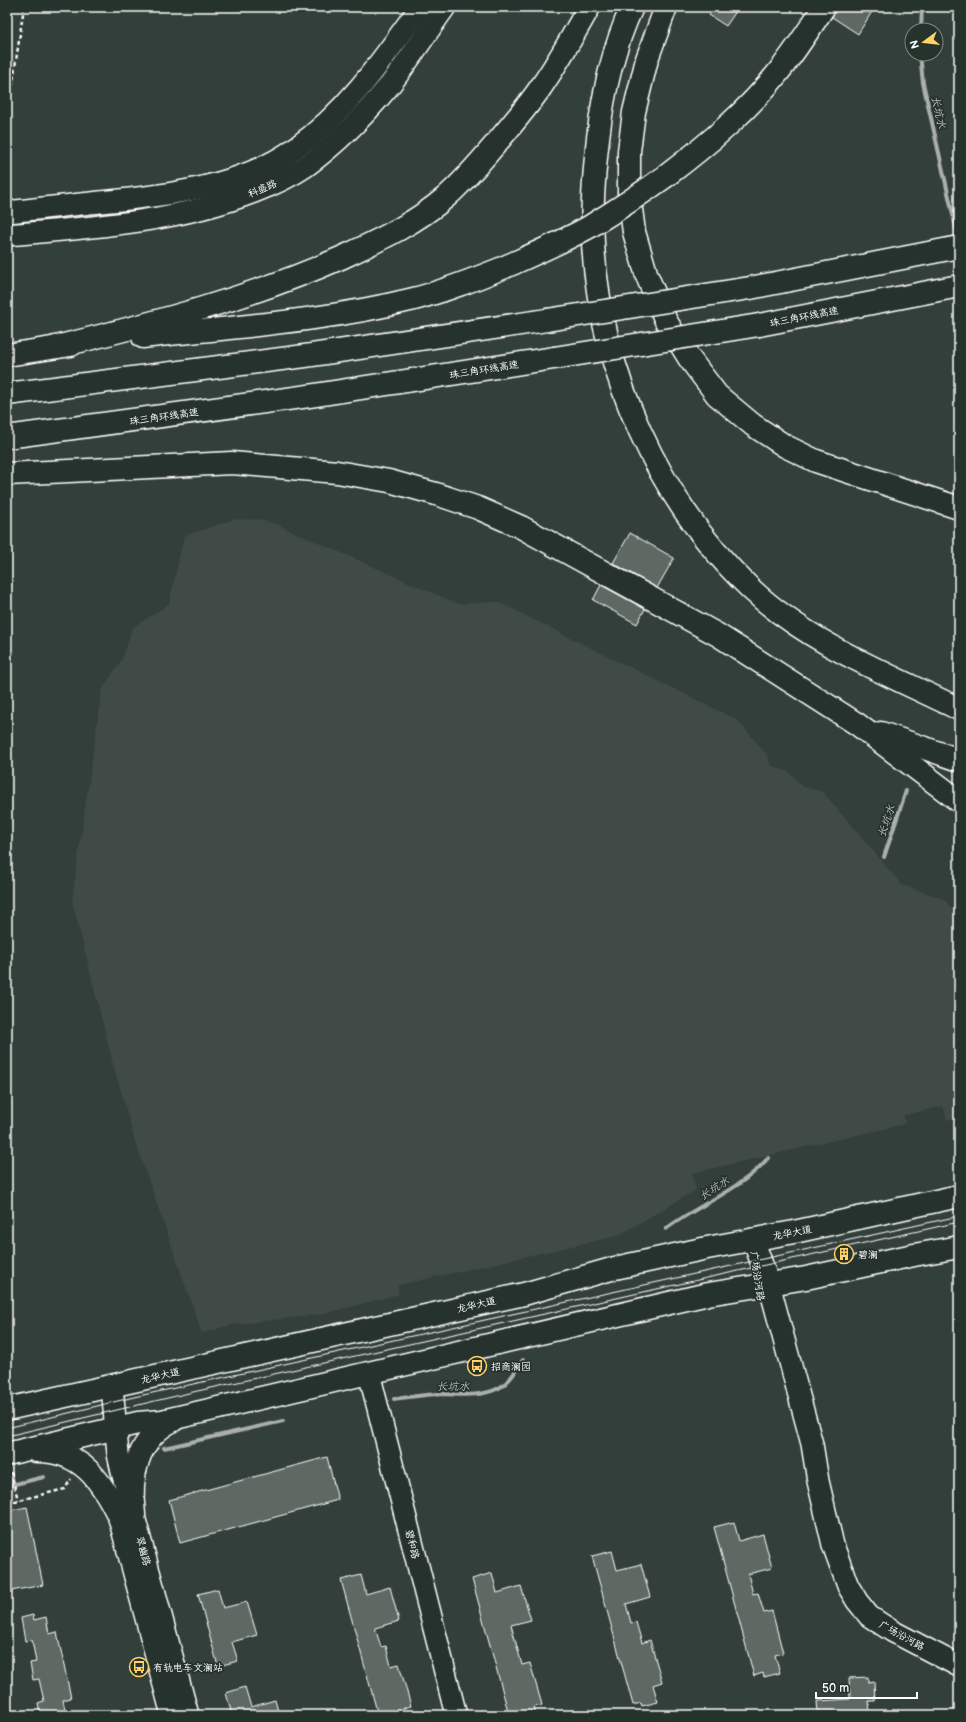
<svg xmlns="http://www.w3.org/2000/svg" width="966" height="1722" viewBox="0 0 966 1722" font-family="'Balsamiq Sans','LXGW WenKai TC',sans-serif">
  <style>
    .built { fill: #404c47 }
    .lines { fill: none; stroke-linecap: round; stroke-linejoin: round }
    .stream { stroke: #abb0ae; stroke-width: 4 }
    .building { fill: #5f6964; stroke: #fff }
    .secondary-casing { stroke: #fff; stroke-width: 24 }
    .primary-casing { stroke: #fff; stroke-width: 25 }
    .highway-casing { stroke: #fff; stroke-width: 25 }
    .path { stroke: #fff; stroke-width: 2.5; stroke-dasharray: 4 3; stroke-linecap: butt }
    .secondary { stroke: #26332d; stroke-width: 21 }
    .primary { stroke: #26332d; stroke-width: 22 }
    .highway { stroke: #26332d; stroke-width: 22 }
    .tram { stroke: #fff; stroke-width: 1 }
    .highway-bridge-casing { stroke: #fff; stroke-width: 25; stroke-linecap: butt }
    .highway-bridge { stroke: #26332d; stroke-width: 22 }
    .labels { text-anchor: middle; stroke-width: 3.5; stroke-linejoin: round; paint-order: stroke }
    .street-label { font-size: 10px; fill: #fff; stroke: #26332d }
    .poi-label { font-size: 10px; fill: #fff; stroke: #26332d; text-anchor: start }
    .water-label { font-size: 11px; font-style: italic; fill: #b9bdbc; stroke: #26332d }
  </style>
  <rect width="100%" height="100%" fill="#333f3a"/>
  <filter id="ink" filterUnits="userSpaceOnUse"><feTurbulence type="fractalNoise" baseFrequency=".025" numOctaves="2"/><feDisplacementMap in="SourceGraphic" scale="8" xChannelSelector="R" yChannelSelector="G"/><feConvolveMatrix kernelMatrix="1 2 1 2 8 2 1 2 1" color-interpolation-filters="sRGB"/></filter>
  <g filter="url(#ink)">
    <path class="built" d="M235,519L261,520L278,525L458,604L498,602L737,720L768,756L770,765L789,772L803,787L823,792L902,885L944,899L959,917V1117L947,1120L943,1106L904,1115L905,1124L692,1173L696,1190L617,1236L399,1285L397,1288L399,1294L324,1314L231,1325L202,1333L136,1144L113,1064L72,900L102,690L123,658L132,628L169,604L184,536Z"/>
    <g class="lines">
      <g class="stream">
        <path d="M921,30L922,7"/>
        <path d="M920,54L923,83L959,241"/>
        <path d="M958,648L959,645"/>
        <path d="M884,857L906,791"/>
        <path d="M666,1229C699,1204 741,1190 768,1158"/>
        <path d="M394,1399C409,1397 423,1395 438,1394C459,1394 479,1398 499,1388C510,1382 516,1370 523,1360"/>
        <path d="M164,1448L283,1421"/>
        <path d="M7,1486L44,1477"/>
      </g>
    </g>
    <g class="building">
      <path d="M715,7H739L726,26L709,15Z"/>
      <path d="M836,7H875L858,34L832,17Z"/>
      <path d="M630,533L674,558L657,588L613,563Z"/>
      <path d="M601,585L645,609L637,624L593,600Z"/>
      <path d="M327,1457L338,1500L180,1543L169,1500Z"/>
      <path d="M27,1507L43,1585L11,1591L7,1571V1511Z"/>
      <path d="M734,1522L739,1541L763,1534L772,1568L748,1574L753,1594L758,1593L764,1613L772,1611L783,1653L775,1655L780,1673L764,1677L763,1673L754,1676L714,1527Z"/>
      <path d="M612,1551L617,1570L641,1564L650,1597L626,1604L631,1623L636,1622L642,1643L650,1640L662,1682L653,1685L658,1702L642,1706L641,1703L633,1705L592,1556Z"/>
      <path d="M492,1573L497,1593L521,1586L531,1620L511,1625L522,1665L530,1663L542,1705L534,1707L536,1715H509L472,1579Z"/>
      <path d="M361,1575L366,1594L390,1587L399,1621L375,1628L381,1647L386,1646L391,1666L399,1664L411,1706L403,1708L404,1715H378L341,1580Z"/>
      <path d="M218,1589L223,1608L247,1602L257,1635L232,1642L238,1661L218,1666L198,1594Z"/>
      <path d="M33,1615L34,1620L46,1617L49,1634L57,1632L71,1698L63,1700L66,1715H40L38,1703L44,1701L39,1679L33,1680L30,1663L36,1662L32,1640L25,1641L21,1618Z"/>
      <path d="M868,1677V1682L874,1681L875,1701H869L870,1715H818L817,1701L850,1699L849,1678Z"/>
      <path d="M245,1687L251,1707L275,1700L279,1715H232L226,1693Z"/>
    </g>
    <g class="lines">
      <defs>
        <g id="secondary">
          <path d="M7,212C38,209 69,205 100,202C164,196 241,187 294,149C347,112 383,59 420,7"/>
          <path d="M7,235C90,228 176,222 254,192C272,185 290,177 306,166C336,144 365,115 389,86C409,61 426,33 445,7"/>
          <path d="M753,1239L769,1284L812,1444L818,1481L833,1545L848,1586L857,1601L869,1616L892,1631L959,1666"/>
          <path d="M369,1373L456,1715"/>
          <path d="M112,1386L118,1454L122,1472L188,1715"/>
          <path d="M114,1499L172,1715"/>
        </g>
        <g id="primary">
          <path d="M7,1409L524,1294L615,1268L707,1248L794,1232L959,1196"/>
          <path d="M36,1451C81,1450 102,1481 119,1517"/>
          <path d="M7,1454L138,1423L162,1421L708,1294L806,1278L914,1255L959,1247"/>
          <path d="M134,1514C129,1477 137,1437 174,1420"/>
        </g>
        <g id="highway">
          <path d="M632,7C613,48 603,94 598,138C594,173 591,207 593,243C600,370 658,501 751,589C808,643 890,675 959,709"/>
          <path d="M666,7L647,59L634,112L629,151V194L634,232L647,276L666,321L689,358L717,395L753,425L785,446L816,461L959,508"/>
          <path d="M666,176C707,145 748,111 780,70C796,50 810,28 824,7"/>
          <path d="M750,288L959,247"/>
          <path d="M759,325L959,286"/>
          <path d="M143,337C233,327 326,321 414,299C445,291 475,279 505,267"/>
          <path d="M56,347C154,323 251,298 343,257C379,240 416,223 446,197C461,184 474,169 487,154C506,132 525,110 541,87C559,61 574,34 589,7"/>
          <path d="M7,355L71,345"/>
          <path d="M7,394L305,356L547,320"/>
          <path d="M7,437L309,396L554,358"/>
          <path d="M7,474L232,463L337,472L389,481L436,494L478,508L521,527L718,635L857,724L959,801"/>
          <path d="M881,733L959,760"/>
        </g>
      </defs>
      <use href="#secondary" class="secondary-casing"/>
      <use href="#primary" class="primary-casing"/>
      <use href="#highway" class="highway-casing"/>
      <g class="path">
        <path d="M7,121L24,7"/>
        <path d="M11,1472L18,1500"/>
        <path d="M7,1503L65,1489L71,1479"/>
      </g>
      <use href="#secondary" class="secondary"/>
      <use href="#primary" class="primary"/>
      <use href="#highway" class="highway"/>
      <g class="tram">
        <path d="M7,1428L134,1397L959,1216"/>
        <path d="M7,1436L193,1392L959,1222"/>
      </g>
      <defs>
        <g id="highway-bridge">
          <path d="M505,267C534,254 562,242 589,227C615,211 641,194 666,176"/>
          <path d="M547,320L750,288"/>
          <path d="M554,358L759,325"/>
        </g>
      </defs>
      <use href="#highway-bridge" class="highway-bridge-casing"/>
      <use href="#highway-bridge" class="highway-bridge"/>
    </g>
  </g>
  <defs>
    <symbol id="building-ring" viewBox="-11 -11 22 22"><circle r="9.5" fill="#26332d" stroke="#ffd166" stroke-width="1.5"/><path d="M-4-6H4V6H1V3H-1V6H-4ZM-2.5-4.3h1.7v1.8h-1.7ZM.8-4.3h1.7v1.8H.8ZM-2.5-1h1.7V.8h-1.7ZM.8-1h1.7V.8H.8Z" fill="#ffd166"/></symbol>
    <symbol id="bus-ring" viewBox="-11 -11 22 22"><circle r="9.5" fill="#26332d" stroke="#ffd166" stroke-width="1.5"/><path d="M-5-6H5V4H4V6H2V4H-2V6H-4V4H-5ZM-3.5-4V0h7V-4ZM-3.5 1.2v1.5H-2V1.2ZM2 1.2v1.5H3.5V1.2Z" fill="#ffd166"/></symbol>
  </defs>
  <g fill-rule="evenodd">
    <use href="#building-ring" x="833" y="1243" width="22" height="22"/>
    <use href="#bus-ring" x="466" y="1355" width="22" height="22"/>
    <use href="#bus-ring" x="128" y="1656" width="22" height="22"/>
  </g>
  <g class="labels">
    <g class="street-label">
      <text transform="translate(262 188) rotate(-23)" y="4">科盛路</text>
      <text transform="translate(804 316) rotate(-11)" y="4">珠三角环线高速</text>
      <text transform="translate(484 369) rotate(-9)" y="4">珠三角环线高速</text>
      <text transform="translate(164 416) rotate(-8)" y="4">珠三角环线高速</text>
      <text transform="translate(792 1232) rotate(-11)" y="4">龙华大道</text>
      <text transform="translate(758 1276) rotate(82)" y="4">广场沿河路</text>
      <text transform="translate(476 1304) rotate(-13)" y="4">龙华大道</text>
      <text transform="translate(160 1375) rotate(-13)" y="4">龙华大道</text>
      <text transform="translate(413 1544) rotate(76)" y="4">碧和路</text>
      <text transform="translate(144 1551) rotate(75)" y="4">翠幽路</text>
      <text transform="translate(902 1635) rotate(29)" y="4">广场沿河路</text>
    </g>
    <g class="poi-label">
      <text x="858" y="1258">碧澜</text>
      <text x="491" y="1370">招商澜园</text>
      <text x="153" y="1671">有轨电车文澜站</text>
    </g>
    <g class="water-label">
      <text transform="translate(939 112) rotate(77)" y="4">长坑水</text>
      <text transform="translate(886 821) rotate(-71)" y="4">长坑水</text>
      <text transform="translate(714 1188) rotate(-32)" y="4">长坑水</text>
      <text x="453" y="1390">长坑水</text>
    </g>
  </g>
  <rect width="966" height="1722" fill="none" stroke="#26332d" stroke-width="24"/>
  <rect x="12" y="12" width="942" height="1698" fill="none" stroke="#fff" stroke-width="1.5" filter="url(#ink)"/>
  <g transform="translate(924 42) rotate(255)"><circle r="19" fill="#26332d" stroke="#7d8581"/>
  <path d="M0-3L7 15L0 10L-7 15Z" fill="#ffd166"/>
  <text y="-6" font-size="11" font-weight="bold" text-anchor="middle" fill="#ffffff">N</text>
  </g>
  <path d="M816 1692v6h101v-6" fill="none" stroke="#ffffff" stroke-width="2"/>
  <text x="822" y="1692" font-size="12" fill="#ffffff" stroke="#26332d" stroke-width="3" paint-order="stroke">50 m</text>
</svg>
